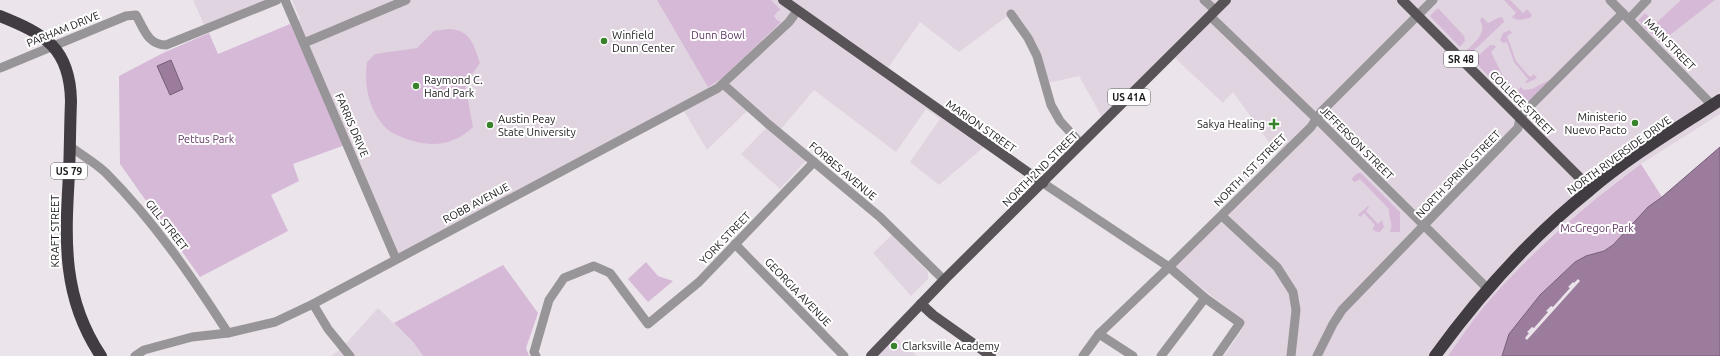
<svg xmlns="http://www.w3.org/2000/svg" width="1720" height="356" viewBox="0 0 1720 356" font-family="Ubuntu,sans-serif">
  <style>
    .built { fill: #e0d4e0 }
    .green { fill: #d6b9d7 }
    .water { fill: #9c7c9d; stroke: #765f76 }
    .pier { fill: #ebe4eb }
    .lines { fill: none; stroke-linecap: round; stroke-linejoin: round }
    .minor { stroke: #989598; stroke-width: 9 }
    .major { stroke: #575357; stroke-width: 10 }
    .highway { stroke: #413c41; stroke-width: 12 }
    .poi-dot { fill: #37822a; stroke: #fff; stroke-width: 1.5 }
    .labels { text-anchor: middle; stroke-width: 4; stroke-linejoin: round; paint-order: stroke }
    .shield { fill: #fff; stroke: #605f60; stroke-width: 1 }
    .shield-label { font-size: 10px; font-weight: bold; fill: #1c1a1c }
    .street-label { font-size: 11px; fill: #1c1a1c; stroke: #fff }
    .poi-label { font-size: 11px; fill: #1c1a1c; stroke: #fff; text-anchor: start }
    .park-label { font-size: 11px; fill: #613664; stroke: #fff }
  </style>
  <rect width="100%" height="100%" fill="#ebe4eb"/>
  <g class="built">
    <path d="M193,0H266L205,27Z"/>
    <path d="M292,0H1681L1656,23L1660,43L1715,0H1720V114L1641,164L1611,186L1562,226L1529,258L1488,302L1448,356H1224L1245,325L1243,320L1173,266L1281,159L1233,92L1223,103L1175,58L1107,126L1079,76L1048,83L1031,36L1022,21L1013,12L959,52L920,22L888,68L992,140L939,185L910,162L940,119L926,109L896,152L814,90L781,129L812,154L780,189L741,154L772,122L753,105L707,150L681,106L397,254L290,24L300,19Z"/>
    <path d="M892,235L928,272V279L911,296L873,253Z"/>
    <path d="M378,308L414,343L423,356H331L341,349Z"/>
    <path d="M893,335L917,356H872Z"/>
  </g>
  <g class="green">
    <path d="M657,0H771L781,10L778,11L774,16L777,20L781,22L721,79L708,87Z"/>
    <path d="M1504,0H1510L1523,13L1527,9L1532,15L1530,18C1524,19 1518,22 1512,17L1516,13Z"/>
    <path d="M1681,0H1715L1660,43L1638,20L1645,13L1656,23Z"/>
    <path d="M1438,8L1464,36L1465,41L1460,47L1430,16Z"/>
    <path d="M1482,17L1488,23L1500,17L1503,18L1504,22L1469,55L1465,52C1474,43 1488,33 1480,20Z"/>
    <path d="M290,24L345,145L293,164L299,181L271,195L288,231L200,277L120,164L119,76L163,53L209,33L218,54Z"/>
    <path d="M448,29C470,29 474,45 480,63L465,84L473,127C454,146 429,148 404,138C397,135 389,132 384,126C368,107 364,85 367,62L375,54L417,48L434,31Z"/>
    <path d="M1510,30L1512,33L1507,36L1516,61L1530,77L1534,74L1537,78L1527,83H1525L1528,79L1514,62L1507,42L1503,43L1500,40L1503,33Z"/>
    <path d="M1490,45H1494L1496,47L1491,52L1502,74L1517,92L1521,87L1524,90L1532,89L1553,78L1521,110L1476,63L1477,57Z"/>
    <path d="M1641,164L1662,197L1648,207L1613,245L1604,251L1586,256L1566,270L1540,295L1509,334L1502,356H1448C1461,338 1473,319 1488,302C1533,250 1585,205 1641,164Z"/>
    <path d="M1358,173H1361L1400,212V232H1390C1394,223 1388,217 1389,209L1360,179L1355,182L1352,180L1353,177Z"/>
    <path d="M1368,206L1369,207L1366,211L1378,224L1382,220L1384,227L1380,232H1377L1373,230V227L1375,225L1364,213L1360,217L1358,215Z"/>
    <path d="M646,262L658,276L673,281L648,302L628,279Z"/>
    <path d="M503,265L538,313L526,348L529,356H423L414,343L394,323Z"/>
  </g>
  <g class="water">
    <path d="M171,60L183,89L170,95L157,66Z"/>
    <path d="M1720,147V356H1502L1509,334L1540,295L1575,262L1586,256L1604,251L1613,245L1648,207L1662,197Z"/>
  </g>
  <path class="pier" d="M1578,279L1580,281L1527,340L1525,338L1529,333L1527,332L1532,327L1534,328L1548,312L1546,311L1551,306L1553,307L1570,288L1568,287L1573,282L1574,283Z"/>
  <g class="lines">
    <g class="minor">
      <path d="M285,0L396,259"/>
      <path d="M1204,0L1215,10"/>
      <path d="M1610,0L1712,105"/>
      <path d="M1011,14L1028,38L1037,56L1051,105L1060,121L1081,144"/>
      <path d="M1210,16L1323,125L1487,288"/>
      <path d="M1629,19L1647,0"/>
      <path d="M304,43L406,0"/>
      <path d="M0,68L126,16L136,15C144,29 148,45 166,45L277,0"/>
      <path d="M723,84L767,123L880,217L944,280"/>
      <path d="M70,146C81,155 96,163 106,173C154,221 192,277 228,333"/>
      <path d="M1043,183L1169,267L1205,298L1240,323L1217,356"/>
      <path d="M1222,216L1277,267L1293,292L1296,310L1291,356"/>
      <path d="M735,244L844,356"/>
      <path d="M313,304L328,329L350,356"/>
      <path d="M1099,334L1133,356"/>
      <path d="M135,356L144,350L192,337L228,333L275,322L313,304L718,88L789,22L797,11"/>
      <path d="M536,356L534,352L549,300L564,278L594,266L610,273L648,324L699,282L814,162"/>
      <path d="M1083,356L1099,334L1169,267L1311,127L1321,112L1433,0"/>
      <path d="M1161,356L1205,298"/>
      <path d="M1317,356L1333,324L1342,310L1518,128L1520,118L1527,109L1623,13"/>
    </g>
    <g class="major">
      <path d="M783,0L1043,183"/>
      <path d="M1402,0L1591,189"/>
      <path d="M921,304L933,315L991,356"/>
      <path d="M871,356L946,278L1226,0"/>
    </g>
    <g class="highway">
      <path d="M0,16C45,34 70,48 71,101C70,126 70,150 69,174C65,241 62,298 101,356"/>
      <path d="M1435,356C1480,294 1530,238 1590,190C1630,156 1676,129 1720,100"/>
    </g>
  </g>
  <g class="poi-dot">
    <circle cx="604" cy="41" r="4"/>
    <circle cx="416" cy="86" r="4"/>
    <circle cx="1635" cy="123" r="4"/>
    <path d="M1272 118h4v4h4v4h-4v4h-4v-4h-4v-4h4z"/>
    <circle cx="490" cy="125" r="4"/>
    <circle cx="894" cy="346" r="4"/>
  </g>
  <g class="labels">
    <g class="shield">
      <rect x="1444" y="51" width="34" height="16" rx="3"/>
      <rect x="1108" y="89" width="42" height="16" rx="3"/>
      <rect x="51" y="163" width="36" height="16" rx="3"/>
    </g>
    <g class="shield-label">
      <text x="1461" y="63">SR 48</text>
      <text x="1129" y="101">US 41A</text>
      <text x="69" y="175">US 79</text>
    </g>
    <g class="street-label">
      <text transform="translate(63 29) rotate(-22)" y="4">PARHAM DRIVE</text>
      <text transform="translate(1670 44) rotate(46)" y="4">MAIN STREET</text>
      <text transform="translate(1522 103) rotate(45)" y="4">COLLEGE STREET</text>
      <text transform="translate(352 125) rotate(67)" y="4">FARRIS DRIVE</text>
      <text transform="translate(981 126) rotate(35)" y="4">MARION STREET</text>
      <text transform="translate(1357 143) rotate(45)" y="4">JEFFERSON STREET</text>
      <text transform="translate(1619 155) rotate(-36)" y="4">NORTH RIVERSIDE DRIVE</text>
      <text transform="translate(1040 169) rotate(-45)" y="4">NORTH 2ND STREET</text>
      <text transform="translate(1250 170) rotate(-45)" y="4">NORTH 1ST STREET</text>
      <text transform="translate(843 171) rotate(40)" y="4">FORBES AVENUE</text>
      <text transform="translate(1458 174) rotate(-46)" y="4">NORTH SPRING STREET</text>
      <text transform="translate(476 203) rotate(-28)" y="4">ROBB AVENUE</text>
      <text transform="translate(167 225) rotate(52)" y="4">GILL STREET</text>
      <text transform="translate(55 231) rotate(-90)" y="4">KRAFT STREET</text>
      <text transform="translate(725 238) rotate(-46)" y="4">YORK STREET</text>
      <text transform="translate(798 292) rotate(46)" y="4">GEORGIA AVENUE</text>
    </g>
    <g class="poi-label">
      <text x="612" y="39">Winfield<tspan x="612" dy="13">Dunn Center</tspan></text>
      <text x="424" y="84">Raymond C.<tspan x="424" dy="13">Hand Park</tspan></text>
      <text x="1627" y="121" text-anchor="end">Ministerio<tspan x="1627" dy="13">Nuevo Pacto</tspan></text>
      <text x="498" y="123">Austin Peay<tspan x="498" dy="13">State University</tspan></text>
      <text x="1265" y="128" text-anchor="end">Sakya Healing</text>
      <text x="902" y="350">Clarksville Academy</text>
    </g>
    <g class="park-label">
      <text x="718" y="39">Dunn Bowl</text>
      <text x="206" y="143">Pettus Park</text>
      <text x="1597" y="232">McGregor Park</text>
    </g>
  </g>
</svg>
